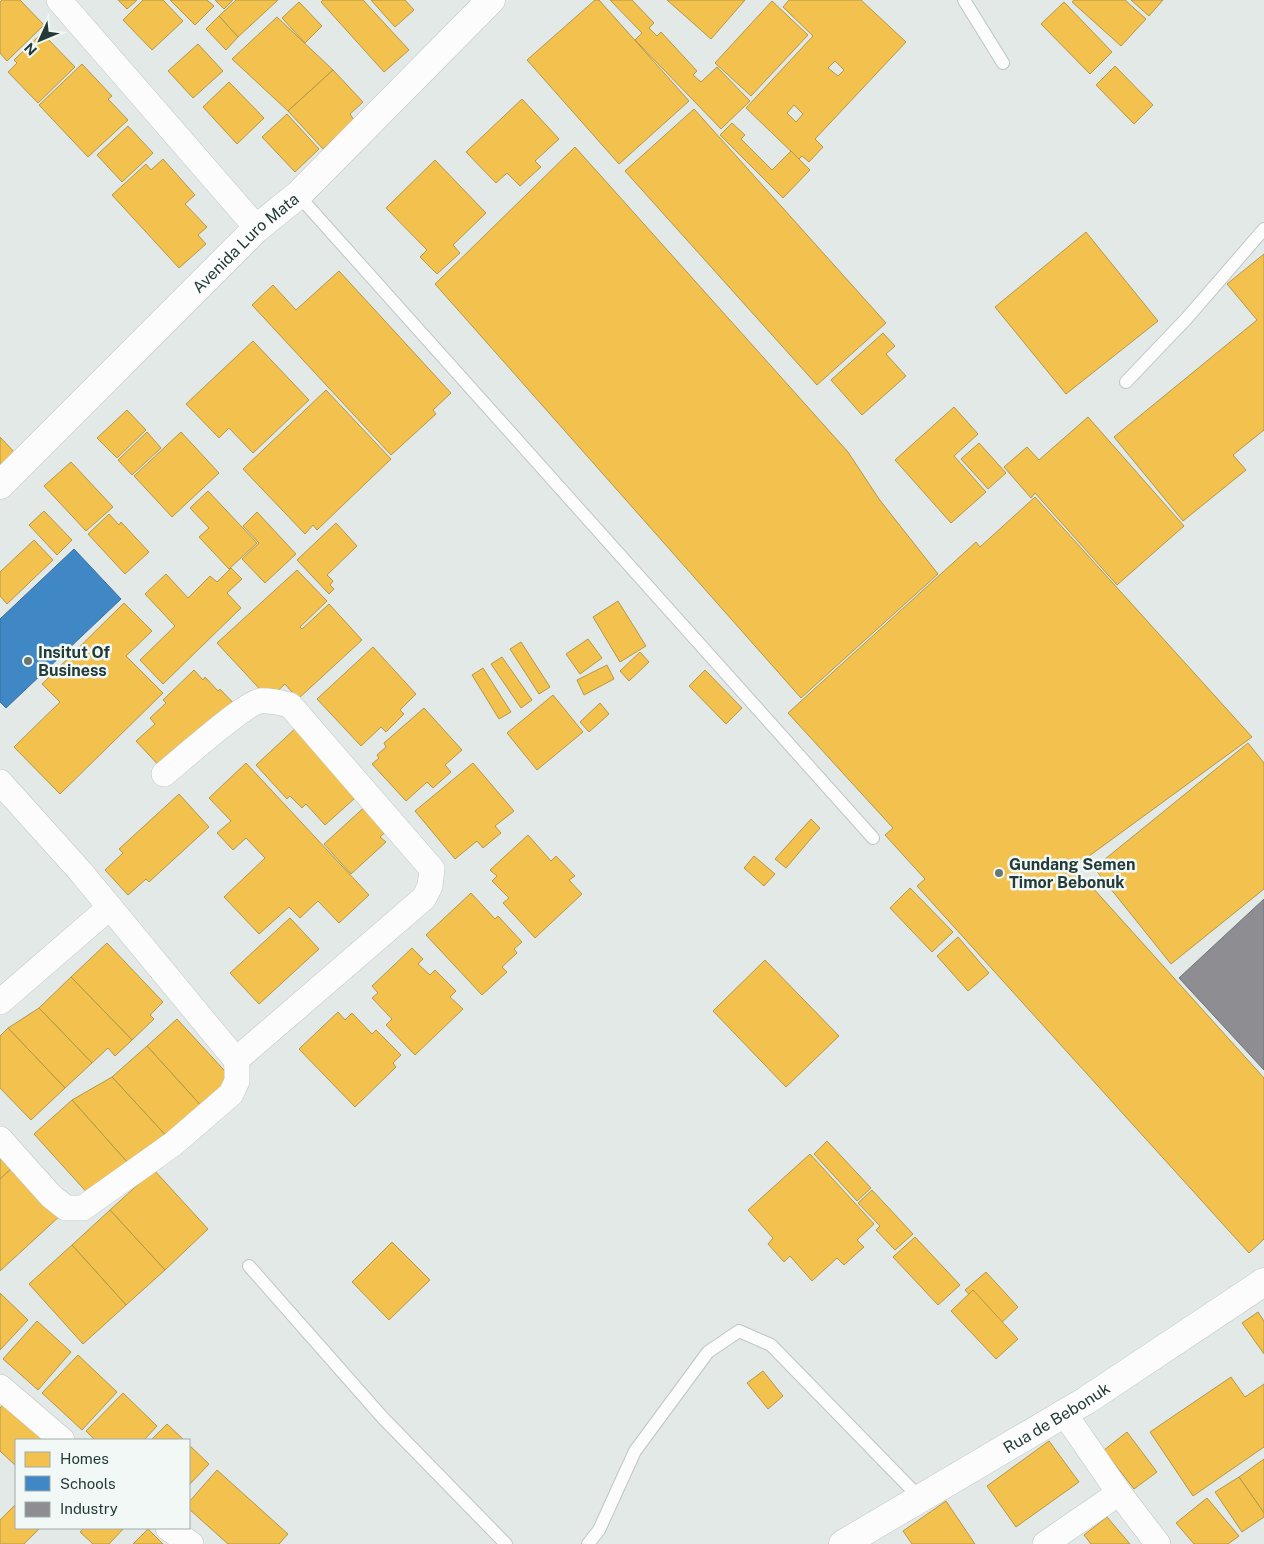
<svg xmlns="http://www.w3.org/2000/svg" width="1264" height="1544" viewBox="0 0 1264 1544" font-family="'Public Sans',sans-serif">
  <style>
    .homes { fill: #f2c14e; stroke: #b49847; fill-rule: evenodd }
    .schools { fill: #3f88c5; stroke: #37719a }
    .industry { fill: #8d8d92; stroke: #6d7477 }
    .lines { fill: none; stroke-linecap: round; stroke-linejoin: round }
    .lane-casing { stroke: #c0c5c4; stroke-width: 14 }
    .street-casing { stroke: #c0c5c4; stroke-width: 26 }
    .secondary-casing { stroke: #c0c6c4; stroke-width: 29 }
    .lane { stroke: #fbfcfb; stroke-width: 12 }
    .street { stroke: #fbfcfb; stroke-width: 25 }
    .secondary { stroke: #fbfcfb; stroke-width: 28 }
    .poi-dot { fill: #667775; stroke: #f1f8f5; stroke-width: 2 }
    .labels { text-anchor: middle; stroke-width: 5; stroke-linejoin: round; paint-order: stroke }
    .street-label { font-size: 16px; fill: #233a37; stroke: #f1f8f5 }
    .poi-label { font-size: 16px; font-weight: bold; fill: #233a37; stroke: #f1f8f5; text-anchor: start }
  </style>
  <rect width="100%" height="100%" fill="#e3e9e7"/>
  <g class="homes">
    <path d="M2,0H20L44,25L7,61L0,53V2Z"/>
    <path d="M118,0H137L127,9Z"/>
    <path d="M143,0H163L183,21L152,50L123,20Z"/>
    <path d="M170,0H207L214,6L195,25Z"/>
    <path d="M215,0H233L224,9Z"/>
    <path d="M236,0H278L238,37L219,16Z"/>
    <path d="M323,0H363L409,50L384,72L321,2Z"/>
    <path d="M371,0H405L414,10L395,27Z"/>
    <path d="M595,0H599L689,101L619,164L527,60Z"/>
    <path d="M610,0H632L654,23L649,28L657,36L661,32L697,71L693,75L701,82L717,67L750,101L721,129L635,40L642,33Z"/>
    <path d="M667,0H745L711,39Z"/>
    <path d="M789,0H861L906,42L815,139L823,147L809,162L802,156L799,159L746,108L813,36L783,7ZM835,61L844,70L838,76L828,68ZM794,105L803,114L796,122L787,113Z"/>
    <path d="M1074,0H1125L1146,19L1121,46L1072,2Z"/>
    <path d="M1131,0H1163L1149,16Z"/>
    <path d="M772,1L808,35L751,96L715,63Z"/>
    <path d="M299,2L322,26L305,43L282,18Z"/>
    <path d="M1064,2L1112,52L1090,74L1041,24Z"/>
    <path d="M219,16L238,37L226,50L206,29Z"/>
    <path d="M277,17L333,70L288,111L232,59Z"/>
    <path d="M42,33L75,67L38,103L8,72L17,63L14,60Z"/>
    <path d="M198,44L223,71L193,98L168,71Z"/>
    <path d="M82,64L112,96L108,99L128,120L88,157L39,105Z"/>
    <path d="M1115,66L1153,105L1134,124L1096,85Z"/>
    <path d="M333,70L363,102L350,114L354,120L323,149L288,111Z"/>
    <path d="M229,82L264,118L237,144L203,107Z"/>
    <path d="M522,99L559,139L535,161L541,167L520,186L507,173L496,183L466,152Z"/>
    <path d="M694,109L886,323L817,385L625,171Z"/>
    <path d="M287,114L319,149L295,172L262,137Z"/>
    <path d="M732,123L745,135L741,139L772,170L791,151L810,170L783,198L720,135Z"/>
    <path d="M128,126L153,153L122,182L97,155Z"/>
    <path d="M575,147L848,452L879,499L938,574L801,698L435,284Z"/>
    <path d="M163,159L195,195L185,204L207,227L198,235L206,244L179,268L112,195L146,164L151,170Z"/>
    <path d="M435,160L486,213L453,245L460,253L437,274L420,257L427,250L386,208Z"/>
    <path d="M1086,232L1158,321L1066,394L995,307Z"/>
    <path d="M1264,254V430L1233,455L1246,470L1183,521L1114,437L1257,320L1227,284Z"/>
    <path d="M339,271L451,393L433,410L436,414L391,455L252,305L273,285L296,310Z"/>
    <path d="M883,333L895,346L886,354L906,376L862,415L831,380Z"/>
    <path d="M253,341L309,400L253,453L229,428L219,438L186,404Z"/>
    <path d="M326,390L391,459L317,530L313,525L305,534L243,469Z"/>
    <path d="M954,407L978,434L954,456L986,492L951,523L895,460Z"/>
    <path d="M127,410L146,430L117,458L97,438Z"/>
    <path d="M1088,417L1184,526L1117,585L1035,493L1031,498L1004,467L1027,447L1039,460Z"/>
    <path d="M147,432L161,448L132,475L118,460Z"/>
    <path d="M181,432L219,473L172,517L134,476Z"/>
    <path d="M0,437L17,455L0,471Z"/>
    <path d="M979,443L1006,473L988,489L961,459Z"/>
    <path d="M71,462L113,507L86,531L44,486Z"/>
    <path d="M208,491L257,543L229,569L199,537L209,528L190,508Z"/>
    <path d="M1035,497L1252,737L1074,867L1264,1078V1239L1249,1253L917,886L925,879L885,835L893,828L788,713L976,542L980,547Z"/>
    <path d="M44,511L72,540L57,555L29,525Z"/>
    <path d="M257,512L296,554L265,583L242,559L259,543L243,526Z"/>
    <path d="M109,514L119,525L121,522L149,552L125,574L88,534Z"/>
    <path d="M336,523L357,546L327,575L333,581L330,585L334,589L329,594L297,560Z"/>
    <path d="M34,540L53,560L7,604L0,596V572Z"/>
    <path d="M231,568L242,579L227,593L241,608L163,684L140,660L175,626L145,594L166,574L188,598L210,576L217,582Z"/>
    <path d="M297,570L327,601L300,627L302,629L329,604L362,640L298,699L285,684L269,699L217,643Z"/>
    <path d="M618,601L646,646L620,662L593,617Z"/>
    <path d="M124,603L152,631L126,656L163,693L60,794L14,747L60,702L42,684Z"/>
    <path d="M588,639L602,658L580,674L566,654Z"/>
    <path d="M521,642L550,687L539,694L510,649Z"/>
    <path d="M373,647L416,694L400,710L404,714L386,732L381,727L361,746L317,699Z"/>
    <path d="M640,652L649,662L629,681L620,671Z"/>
    <path d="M502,657L532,700L521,708L491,664Z"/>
    <path d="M607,665L614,679L584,695L577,680Z"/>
    <path d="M483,668L511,712L499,719L472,675Z"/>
    <path d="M194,670L203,680L205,677L218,691L220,689L238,708L164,771L136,741L155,724L150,718L166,703L163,700Z"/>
    <path d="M705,670L742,708L726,724L689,686Z"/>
    <path d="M553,695L583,732L537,770L507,733Z"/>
    <path d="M600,703L609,714L589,732L580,722Z"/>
    <path d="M424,708L462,750L445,765L451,772L433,788L427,782L406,801L372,764L379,758L377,755L386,747L384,743Z"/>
    <path d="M298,726L355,798L325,825L306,804L302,808L290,796L287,799L256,765Z"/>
    <path d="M1248,743L1264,763V889L1171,964L1094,868Z"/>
    <path d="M246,763L369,895L339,923L318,901L300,918L289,907L259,934L224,897L265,858L246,838L233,850L217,833L231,821L209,798Z"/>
    <path d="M473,763L514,811L495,826L501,833L483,848L477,841L455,859L415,811Z"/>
    <path d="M179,794L209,827L149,882L146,879L128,895L105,870L123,853L119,849Z"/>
    <path d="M370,802L392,826L380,837L386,842L351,874L324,844Z"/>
    <path d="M811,819L820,828L786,868L775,859Z"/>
    <path d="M528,835L551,861L556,856L575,876L569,880L582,894L535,938L503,903L509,898L492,881L497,876L490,870Z"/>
    <path d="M754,856L775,874L764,886L744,868Z"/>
    <path d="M910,888L953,932L932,952L890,908Z"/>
    <path d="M471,893L495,919L498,916L522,942L514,949L517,953L502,967L507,972L482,995L426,935Z"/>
    <path d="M290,918L319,949L259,1004L230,973Z"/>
    <path d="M958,937L989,973L968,991L937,956Z"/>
    <path d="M107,943L163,1002L150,1015L154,1019L132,1040L71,977Z"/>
    <path d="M412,948L423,959L418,964L430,975L435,970L456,991L450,997L463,1009L415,1055L386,1025L392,1019L372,998L378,993L372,986Z"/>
    <path d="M765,960L839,1036L786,1087L713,1011Z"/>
    <path d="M71,977L132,1040L115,1056L108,1048L92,1063L39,1008Z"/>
    <path d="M39,1008L92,1063L65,1088L8,1028Z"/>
    <path d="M338,1012L345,1020L352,1013L372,1034L376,1030L401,1055L393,1063L396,1067L355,1107L299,1049Z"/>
    <path d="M177,1019L234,1081L204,1109L147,1046Z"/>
    <path d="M8,1028L65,1088L31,1120L0,1088V1036Z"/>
    <path d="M147,1046L204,1109L170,1140L112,1077Z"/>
    <path d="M112,1077L170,1140L128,1163L72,1100Z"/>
    <path d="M72,1100L128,1163L91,1197L34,1134Z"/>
    <path d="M827,1141L871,1188L857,1201L814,1154Z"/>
    <path d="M0,1147L16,1164L0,1179Z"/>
    <path d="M810,1154L874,1224L857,1240L864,1247L844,1265L837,1258L812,1281L790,1256L784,1262L768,1244L773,1238L748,1210Z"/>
    <path d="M16,1164L62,1214L0,1271V1179Z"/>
    <path d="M154,1170L208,1229L165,1270L110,1210Z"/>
    <path d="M872,1190L913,1234L895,1250L876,1230L880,1226L858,1203Z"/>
    <path d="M110,1210L165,1270L126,1305L72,1245Z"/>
    <path d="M915,1237L960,1285L938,1305L893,1257Z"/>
    <path d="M392,1242L430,1280L389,1320L352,1282Z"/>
    <path d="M72,1245L126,1305L83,1344L29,1284Z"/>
    <path d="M986,1272L1018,1307L998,1326L965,1290Z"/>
    <path d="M973,1290L1018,1339L996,1359L951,1311Z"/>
    <path d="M0,1293L28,1320L0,1350Z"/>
    <path d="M1258,1312L1264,1321V1354L1242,1323Z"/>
    <path d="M37,1321L71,1352L38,1390L3,1359Z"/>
    <path d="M78,1355L117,1392L82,1430L42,1393Z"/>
    <path d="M763,1371L783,1396L768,1409L747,1383Z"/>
    <path d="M1231,1377L1245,1397L1264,1384V1447L1193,1496L1150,1432Z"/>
    <path d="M123,1393L157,1426L144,1440H95L86,1431Z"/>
    <path d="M5,1402L46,1440H16V1466L0,1451V1408Z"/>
    <path d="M167,1424L184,1440H151Z"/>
    <path d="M1127,1432L1157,1472L1134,1489L1104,1450Z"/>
    <path d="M1049,1441L1079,1482L1016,1527L987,1486Z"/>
    <path d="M189,1445L209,1464L189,1485Z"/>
    <path d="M1264,1459V1513L1239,1477Z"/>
    <path d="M217,1470L288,1534L279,1544H228L189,1509V1502Z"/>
    <path d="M1239,1477L1264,1513V1517L1242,1532L1215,1492Z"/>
    <path d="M1207,1498L1239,1536L1228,1544H1194L1176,1523Z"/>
    <path d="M946,1501L975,1544H912L903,1531Z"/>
    <path d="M16,1504V1528H40L24,1544H0V1520Z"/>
    <path d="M1107,1517L1130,1544H1091L1084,1535Z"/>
    <path d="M84,1528H124L109,1544H93L80,1532Z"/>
    <path d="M148,1529L163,1544H133Z"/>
  </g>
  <path class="schools" d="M74,549L121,599L6,708L0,702V619Z"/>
  <path class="industry" d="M1264,899V1070L1179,978Z"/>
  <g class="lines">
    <defs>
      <g id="lane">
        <path d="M964,0L1003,63"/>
        <path d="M298,195L873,838"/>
        <path d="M1126,382L1187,318L1264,229"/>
        <path d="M249,1266L383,1418L506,1544"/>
        <path d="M588,1544L599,1530L635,1451L708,1352L739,1331L771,1345L920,1498"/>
      </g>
      <g id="street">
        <path d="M59,0L257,228"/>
        <path d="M164,774C180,761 244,704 260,701C269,700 281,703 290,705L432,869L430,886L424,898L236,1060"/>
        <path d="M0,782L80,871L236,1060L237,1069V1081L231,1094L173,1144L83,1208H66L51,1196L0,1139"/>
        <path d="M0,1002L110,907"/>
        <path d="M0,1387L62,1440"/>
        <path d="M1064,1413L1119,1493L1158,1544"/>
        <path d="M168,1528L191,1544"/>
        <path d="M1045,1544L1119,1493"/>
      </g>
      <g id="secondary">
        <path id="s1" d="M0,485L257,228L298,195L491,0"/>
        <path id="s2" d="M843,1544L1087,1400L1264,1282"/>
      </g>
    </defs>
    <use href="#lane" class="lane-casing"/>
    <use href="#street" class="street-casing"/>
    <use href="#secondary" class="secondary-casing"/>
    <use href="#lane" class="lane"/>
    <use href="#street" class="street"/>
    <use href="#secondary" class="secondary"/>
  </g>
  <g class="poi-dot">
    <circle cx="28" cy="661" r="5"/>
    <circle cx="999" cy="873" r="5"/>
  </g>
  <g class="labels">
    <g class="street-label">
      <text dy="6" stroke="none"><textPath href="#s1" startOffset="345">Avenida Luro Mata</textPath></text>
      <text dy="6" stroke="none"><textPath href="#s2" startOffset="248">Rua de Bebonuk</textPath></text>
    </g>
    <g class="poi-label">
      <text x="38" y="658">Insitut Of<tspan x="38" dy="18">Business</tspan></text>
      <text x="1009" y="870">Gundang Semen<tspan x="1009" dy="18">Timor Bebonuk</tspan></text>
    </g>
  </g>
  <rect x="15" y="1439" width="175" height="90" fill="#f1f8f5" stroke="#9faca9"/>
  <rect x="25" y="1452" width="25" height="15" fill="#f2c14e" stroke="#9faca9"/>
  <text x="60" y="1464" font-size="15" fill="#233a37">Homes</text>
  <rect x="25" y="1476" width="25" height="15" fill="#3f88c5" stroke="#9faca9"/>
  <text x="60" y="1489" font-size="15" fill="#233a37">Schools</text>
  <rect x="25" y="1502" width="25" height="15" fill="#8d8d92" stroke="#9faca9"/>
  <text x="60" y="1514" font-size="15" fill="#233a37">Industry</text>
  <g transform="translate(40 40) rotate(226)" stroke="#f1f8f5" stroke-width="4" paint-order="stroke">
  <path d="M0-4L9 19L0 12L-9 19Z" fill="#233a37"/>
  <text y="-8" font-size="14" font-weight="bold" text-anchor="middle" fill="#233a37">N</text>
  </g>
</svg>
